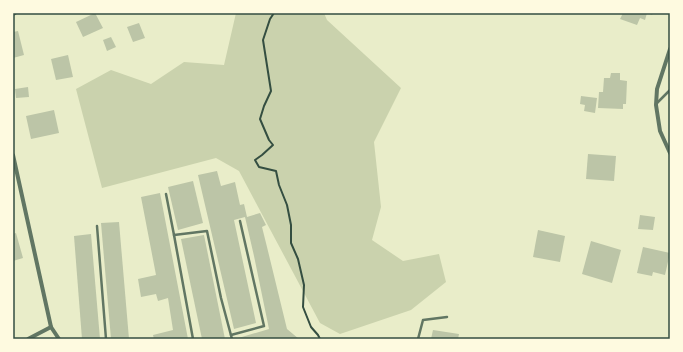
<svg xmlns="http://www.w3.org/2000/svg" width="683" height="352" viewBox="0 0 683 352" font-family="'Noto Sans',sans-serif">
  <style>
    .green { fill: #cad2ad }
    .building { fill: #bcc5a7 }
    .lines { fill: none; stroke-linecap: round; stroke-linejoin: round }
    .path { stroke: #344e41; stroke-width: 2 }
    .service { stroke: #617663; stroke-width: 2.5 }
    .minor { stroke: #617663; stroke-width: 4 }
    .neatline { fill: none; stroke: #344e41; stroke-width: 1.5 }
  </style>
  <rect width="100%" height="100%" fill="#e9edc9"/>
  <path class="green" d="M236,13H324L327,20L401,88L374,142L381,207L372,240L403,261L439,254L446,282L411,310L340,334L320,323L239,171L216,158L102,188L76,89L111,70L151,84L184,62L224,65Z"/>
  <g class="building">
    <path d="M95,13L103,28L83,37L76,22Z"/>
    <path d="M623,13H653L652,15L647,13L645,20L640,18L637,25L620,19Z"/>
    <path d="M139,23L145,38L133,42L127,27Z"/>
    <path d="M18,31L24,55L13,58V32Z"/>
    <path d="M111,37L116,47L107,51L103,40Z"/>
    <path d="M68,55L73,77L56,80L51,59Z"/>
    <path d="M611,73H620V80L627,81L626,104H623V109L598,108L599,92H603L604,78H610Z"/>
    <path d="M28,87L29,97L16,98L15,89Z"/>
    <path d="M581,96L597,98L595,113L584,111L585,105L580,104Z"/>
    <path d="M54,110L59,133L31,139L26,116Z"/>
    <path d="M588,154L616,156L614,181L586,179Z"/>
    <path d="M217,171L221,186L235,182L240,205L244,204L247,217L260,213L266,225L262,227L267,247L287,329L299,339H235L269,329L254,256L245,217L234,220L256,323L234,329L198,175Z"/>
    <path d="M193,181L203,223L178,230L168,187Z"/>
    <path d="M160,193L188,339H154L153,335L173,330L168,298L158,301L156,294L141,297L138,279L156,275L141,197Z"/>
    <path d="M640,215L655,217L653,230L638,229Z"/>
    <path d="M119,222L129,339H111L101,223Z"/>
    <path d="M538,230L565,236L560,262L533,257Z"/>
    <path d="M16,233L23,258L13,261V234Z"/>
    <path d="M91,234L100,339H82L74,236Z"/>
    <path d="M204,235L225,339H202L181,239Z"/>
    <path d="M591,241L621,250L612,283L582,274Z"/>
    <path d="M643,247L670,253L665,275L653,272L652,276L637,273Z"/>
    <path d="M433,330L459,334L458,339H431Z"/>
  </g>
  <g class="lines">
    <path class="path" d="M274,13L270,19L263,40L271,91L264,106L260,119L269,140L273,145L262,155L255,160L259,167L276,171L279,185L287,205L291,225V243L298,259L304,285L303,307L311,327L318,335L320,339"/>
    <g class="service">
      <path d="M656,104L670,90"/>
      <path d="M166,194L174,235L193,339"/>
      <path d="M97,226L106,339"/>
      <path d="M174,235L207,231L221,298L232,339"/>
      <path d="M231,335L264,326L240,221"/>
      <path d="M418,339L423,320L447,317"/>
    </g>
    <g class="minor">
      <path d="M13,14L15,13"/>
      <path d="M670,49L657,89L656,105L660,131L670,153"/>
      <path d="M13,155L51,327L59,339"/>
      <path d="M28,339L51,327"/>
    </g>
  </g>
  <rect width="683" height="352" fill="none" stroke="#fefae0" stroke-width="28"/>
  <rect x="14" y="14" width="655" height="324" class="neatline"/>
</svg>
